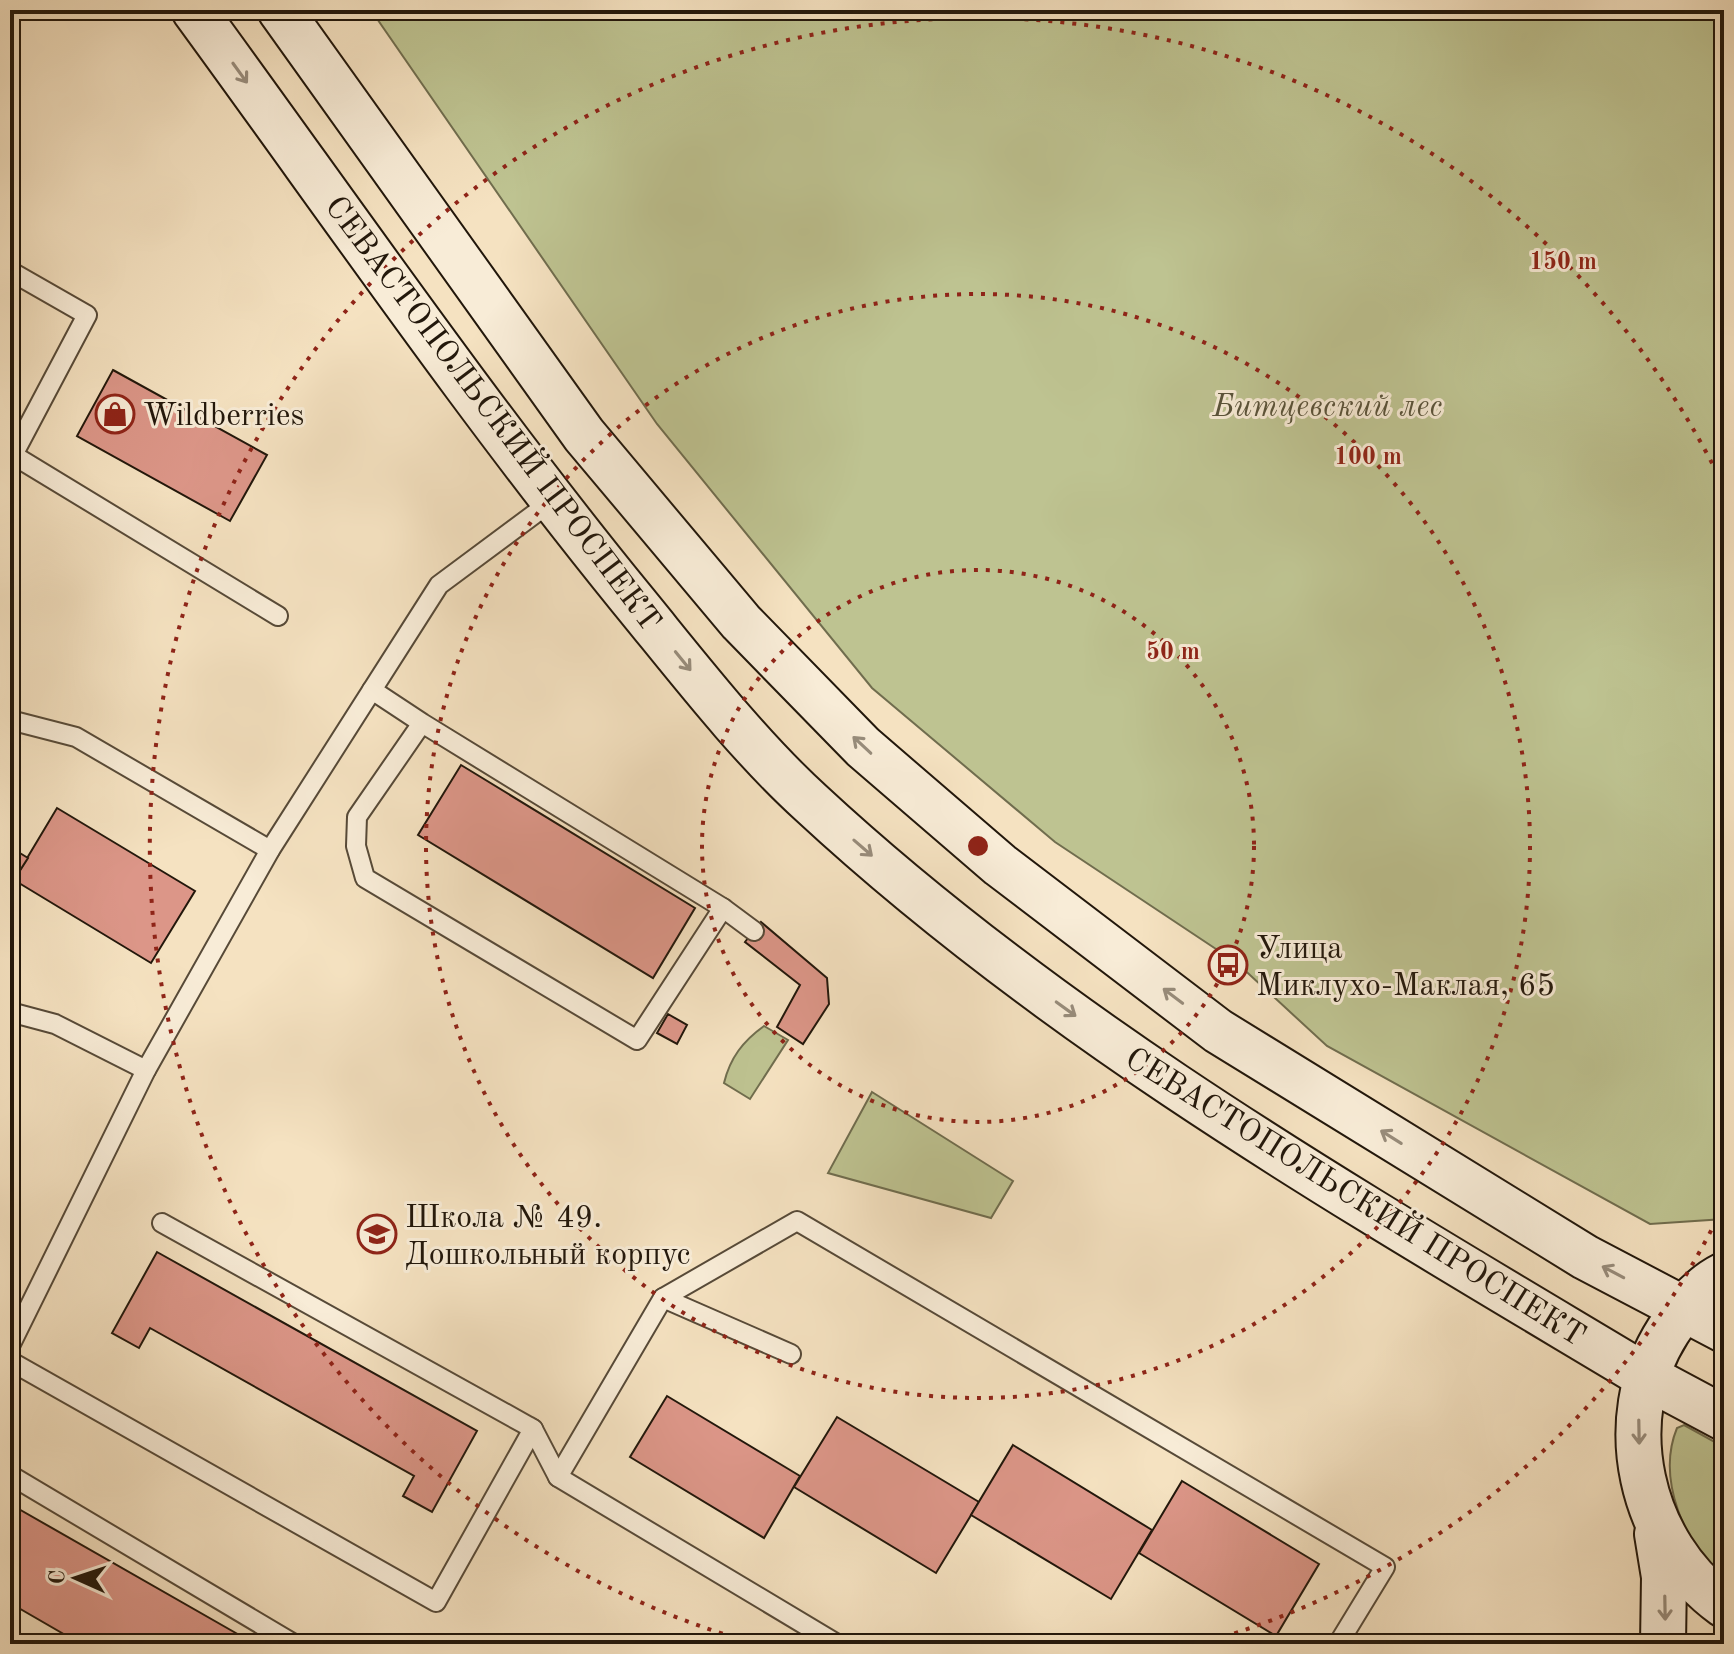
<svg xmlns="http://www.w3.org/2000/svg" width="1734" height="1654" viewBox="0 0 1734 1654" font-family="'Old Standard TT',serif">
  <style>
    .green { fill: #bec391; stroke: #706d4e; stroke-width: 2 }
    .building { fill: #dc9688; stroke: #22170b; stroke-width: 2 }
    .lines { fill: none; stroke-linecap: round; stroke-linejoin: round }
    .service-casing { stroke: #574a38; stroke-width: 22 }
    .secondary-casing { stroke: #22170b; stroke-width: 48 }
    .service { stroke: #f8ecd7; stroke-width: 18 }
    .secondary { stroke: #f8ecd7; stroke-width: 44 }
    .oneway { stroke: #988c7b }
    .ring { fill: none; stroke: #8f2418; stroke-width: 4; stroke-dasharray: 4 8 }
    .labels { text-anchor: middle; stroke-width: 6; stroke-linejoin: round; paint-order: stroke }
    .park-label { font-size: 32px; font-style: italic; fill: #59533a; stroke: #f8ecd7 }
    .street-label { font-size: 32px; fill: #22170b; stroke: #f8ecd7 }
    .poi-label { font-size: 32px; fill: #22170b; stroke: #f8ecd7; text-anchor: start }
    .centre { fill: #8f2418; stroke: #f8ecd7; stroke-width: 4 }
    .ring-label { font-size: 24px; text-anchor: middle; font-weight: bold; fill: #8f2418; stroke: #f8ecd7; stroke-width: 6; stroke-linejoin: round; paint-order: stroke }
  </style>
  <rect width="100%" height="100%" fill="#f5e2c1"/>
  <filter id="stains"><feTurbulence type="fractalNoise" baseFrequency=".0025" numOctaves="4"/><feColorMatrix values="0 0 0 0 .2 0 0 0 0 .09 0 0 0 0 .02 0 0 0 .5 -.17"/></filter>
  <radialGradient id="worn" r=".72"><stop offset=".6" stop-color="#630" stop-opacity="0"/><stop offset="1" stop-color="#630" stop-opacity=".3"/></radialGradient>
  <g class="green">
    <path d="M371,10H1724V1219L1650,1224L1327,1046L1237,963L1055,842L872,688L657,424Z"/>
    <path d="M764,1026L788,1040L750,1099L724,1083C730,1058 743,1041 764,1026Z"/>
    <path d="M872,1092L1013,1181L991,1218L828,1173Z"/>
    <path d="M1684,1425L1724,1447V1580C1685,1546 1656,1479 1677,1428Z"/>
  </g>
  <g class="building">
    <path d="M113,370L267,455L230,521L77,436Z"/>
    <path d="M461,765L695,908L653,978L418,835Z"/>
    <path d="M57,808L195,891L151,963L14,880Z"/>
    <path d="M10,847L28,858L10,886Z"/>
    <path d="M761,922L827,978L829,1004L803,1044L777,1027L800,985L745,942Z"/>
    <path d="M668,1014L687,1025L677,1044L657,1033Z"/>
    <path d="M157,1252L477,1431L432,1512L403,1496L414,1476L150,1328L139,1348L112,1333Z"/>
    <path d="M667,1396L800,1476L764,1538L630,1457Z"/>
    <path d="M837,1417L979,1502L936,1573L794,1487Z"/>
    <path d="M1013,1445L1152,1530L1111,1599L971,1515Z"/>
    <path d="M1182,1481L1319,1564L1276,1636L1139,1553Z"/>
    <path d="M10,1504L255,1644H81L10,1603Z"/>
  </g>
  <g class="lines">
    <defs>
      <g id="service">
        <path d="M10,271L87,315L13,455L278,616"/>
        <path d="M372,690L422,723L357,817L356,846L365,878L637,1040L723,908L422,723"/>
        <path d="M10,720L76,737L270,850"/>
        <path d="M723,908L754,931"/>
        <path d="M10,1012L55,1024L146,1070"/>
        <path d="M162,1223L528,1426L533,1429L558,1477L837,1644"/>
        <path d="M663,1298L791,1354"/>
        <path d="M10,1346L146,1070L270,850L439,585L552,501"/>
        <path d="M10,1361L436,1602L533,1429"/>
        <path d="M10,1475L294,1644"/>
        <path d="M558,1477L663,1298L797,1221L1385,1567L1338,1644"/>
      </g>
      <g id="secondary">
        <path d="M194,10C338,207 476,408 630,597C685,664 747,745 811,803C1060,1034 1357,1203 1647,1377L1724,1418"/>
        <path d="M280,10L584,435L741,622L863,747L1000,865L1218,1031L1585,1257L1724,1330"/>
        <path d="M1724,1275C1700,1287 1682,1309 1668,1331C1611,1420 1640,1544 1724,1605"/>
        <path d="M1657,1534L1664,1577L1663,1644"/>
      </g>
    </defs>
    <use href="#service" class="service-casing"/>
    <use href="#secondary" class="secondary-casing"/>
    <use href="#service" class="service"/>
    <use href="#secondary" class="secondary"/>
  </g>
  <defs><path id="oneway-shaft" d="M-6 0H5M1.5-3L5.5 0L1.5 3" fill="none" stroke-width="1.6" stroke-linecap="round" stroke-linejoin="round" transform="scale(2)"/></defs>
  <g class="oneway">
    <use href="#oneway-shaft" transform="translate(240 73) rotate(54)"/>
    <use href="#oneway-shaft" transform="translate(683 661) rotate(51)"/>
    <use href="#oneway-shaft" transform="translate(862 745) rotate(-137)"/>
    <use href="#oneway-shaft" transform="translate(863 848) rotate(41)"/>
    <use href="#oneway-shaft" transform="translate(1173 996) rotate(-143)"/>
    <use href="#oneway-shaft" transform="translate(1066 1009) rotate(36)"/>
    <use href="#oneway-shaft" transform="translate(1391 1137) rotate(-148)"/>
    <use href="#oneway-shaft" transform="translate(1613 1272) rotate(-152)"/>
    <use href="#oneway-shaft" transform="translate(1639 1432) rotate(89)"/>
    <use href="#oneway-shaft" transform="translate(1665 1608) rotate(89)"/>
  </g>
  <g class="ring">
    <circle cx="978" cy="846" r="276"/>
    <circle cx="978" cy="846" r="552"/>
    <path d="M1722 1209A828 828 0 0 1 1199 1644M757 1644A828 828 0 1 1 1722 483"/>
  </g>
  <defs>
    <symbol id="shop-ring" viewBox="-11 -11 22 22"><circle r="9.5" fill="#f8ecd7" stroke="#8f2418" stroke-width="1.5"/><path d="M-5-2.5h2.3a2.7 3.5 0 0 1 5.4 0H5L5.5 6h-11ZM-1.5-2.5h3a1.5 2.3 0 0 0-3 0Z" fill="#8f2418"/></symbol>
    <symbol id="bus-ring" viewBox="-11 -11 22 22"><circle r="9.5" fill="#f8ecd7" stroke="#8f2418" stroke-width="1.5"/><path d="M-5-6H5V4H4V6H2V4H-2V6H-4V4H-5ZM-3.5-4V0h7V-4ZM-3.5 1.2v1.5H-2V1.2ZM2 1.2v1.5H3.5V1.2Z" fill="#8f2418"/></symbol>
    <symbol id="school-ring" viewBox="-11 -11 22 22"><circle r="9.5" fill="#f8ecd7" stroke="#8f2418" stroke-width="1.5"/><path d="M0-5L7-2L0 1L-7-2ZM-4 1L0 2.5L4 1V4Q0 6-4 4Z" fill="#8f2418"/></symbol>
  </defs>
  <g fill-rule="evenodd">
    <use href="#shop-ring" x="93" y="392" width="44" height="44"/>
    <use href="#bus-ring" x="1206" y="943" width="44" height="44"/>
    <use href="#school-ring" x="355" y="1212" width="44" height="44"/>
  </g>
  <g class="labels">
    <g class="park-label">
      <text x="1328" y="416">Битцевский лес</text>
    </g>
    <g class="street-label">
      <text transform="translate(494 413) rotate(53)" y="11">СЕВАСТОПОЛЬСКИЙ ПРОСПЕКТ</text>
      <text transform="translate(1356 1196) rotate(32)" y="11">СЕВАСТОПОЛЬСКИЙ ПРОСПЕКТ</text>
    </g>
    <g class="poi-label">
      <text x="143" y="425">Wildberries</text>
      <text x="1256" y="958">Улица<tspan x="1256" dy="37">Миклухо-Маклая, 65</tspan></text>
      <text x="405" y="1227">Школа № 49.<tspan x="405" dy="37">Дошкольный корпус</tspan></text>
    </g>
  </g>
  <circle cx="978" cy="846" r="12" class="centre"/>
  <g class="ring-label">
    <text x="1563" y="269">150 m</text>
    <text x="1368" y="464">100 m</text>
    <text x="1173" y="659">50 m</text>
  </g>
  <rect width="1734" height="1654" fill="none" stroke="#f5e2c1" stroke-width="40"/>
  <rect x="12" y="12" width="1710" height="1630" fill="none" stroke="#22170b" stroke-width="4"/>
  <rect x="20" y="20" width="1694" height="1614" fill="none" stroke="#22170b" stroke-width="2"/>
  <g transform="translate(76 1578) rotate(273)" stroke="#f8ecd7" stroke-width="6" paint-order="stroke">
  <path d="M0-6L14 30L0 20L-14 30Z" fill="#22170b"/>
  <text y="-12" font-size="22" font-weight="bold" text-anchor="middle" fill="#22170b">С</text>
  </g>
  <rect width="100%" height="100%" filter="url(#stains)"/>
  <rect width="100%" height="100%" fill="url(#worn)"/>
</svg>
